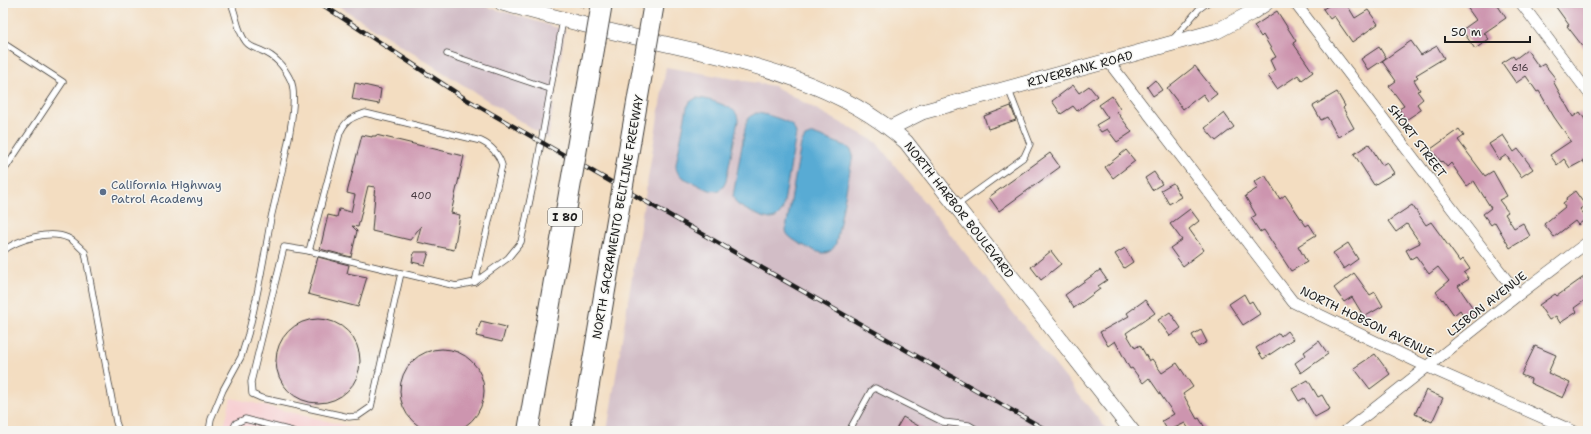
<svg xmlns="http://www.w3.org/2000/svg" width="1591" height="434" viewBox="0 0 1591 434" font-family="'Shantell Sans',sans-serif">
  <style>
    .built { fill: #f7cfd2 }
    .industrial { fill: #d2bdc6 }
    .water { fill: #59abd4; stroke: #3a6478 }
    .building { fill: #cd95af }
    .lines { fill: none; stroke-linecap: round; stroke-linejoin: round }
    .lane-casing { stroke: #3c3935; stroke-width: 7 }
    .street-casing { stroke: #3c3935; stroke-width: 12 }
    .secondary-casing { stroke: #3c3935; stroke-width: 16 }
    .path { stroke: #3c3935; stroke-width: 2; stroke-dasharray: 1 3; stroke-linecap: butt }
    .lane { stroke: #fff; stroke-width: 5.5 }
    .street { stroke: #fff; stroke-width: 11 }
    .secondary { stroke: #fff; stroke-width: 15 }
    .rail-casing { stroke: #1c1c1c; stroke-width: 4.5 }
    .rail { stroke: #f6f6f2; stroke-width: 3; stroke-dasharray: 9; stroke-linecap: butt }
    .highway-bridge-casing { stroke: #3c3935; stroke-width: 22; stroke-linecap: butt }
    .highway-bridge { stroke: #fff; stroke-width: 20 }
    .service-dot { fill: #5c6f8a; stroke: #f6f6f2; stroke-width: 1.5 }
    .labels { text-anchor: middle; stroke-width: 3; stroke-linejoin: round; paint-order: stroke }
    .number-label { font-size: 10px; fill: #483a41 }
    .shield { fill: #f6f6f2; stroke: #5d5d5c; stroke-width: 1 }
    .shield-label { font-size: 11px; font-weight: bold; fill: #1c1c1c }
    .street-label { font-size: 12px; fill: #1c1c1c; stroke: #f6f6f2 }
    .service-label { font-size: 12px; fill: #4e5e75; stroke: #f6f6f2; text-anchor: start }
  </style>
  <rect width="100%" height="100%" fill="#f6f6f2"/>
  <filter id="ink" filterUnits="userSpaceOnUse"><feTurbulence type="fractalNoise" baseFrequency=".025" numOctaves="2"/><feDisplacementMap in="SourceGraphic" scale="8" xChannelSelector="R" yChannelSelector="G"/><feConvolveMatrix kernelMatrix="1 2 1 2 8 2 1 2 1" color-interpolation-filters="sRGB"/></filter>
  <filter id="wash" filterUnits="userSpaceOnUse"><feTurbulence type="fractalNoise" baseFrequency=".012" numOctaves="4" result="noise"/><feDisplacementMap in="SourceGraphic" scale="16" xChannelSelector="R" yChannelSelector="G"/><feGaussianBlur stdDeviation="0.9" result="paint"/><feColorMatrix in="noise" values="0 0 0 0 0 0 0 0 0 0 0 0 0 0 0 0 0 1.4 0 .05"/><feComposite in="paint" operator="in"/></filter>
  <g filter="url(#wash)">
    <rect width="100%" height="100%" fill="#f3ddc1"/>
    <path class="built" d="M231,398L241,400L368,431H223Z"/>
    <g class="industrial">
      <path d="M334,3H475L565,30L548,139Z"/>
      <path d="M666,67L774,86L876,142L1108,431H607Z"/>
    </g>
    <g class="water">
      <path d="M696,98C703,97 727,105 733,110C737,113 738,117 738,121L726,181C720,198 706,189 694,183C689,180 681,178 678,173C676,170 676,167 676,164L687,107L690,102Z"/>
      <path d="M756,113C763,113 786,120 792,125C794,128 795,130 796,134L783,208C781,213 778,218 772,219C766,220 743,209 737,204C735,202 734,199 733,196L746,123L749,117Z"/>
      <path d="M813,134L846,146L851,150L853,155L836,243C834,248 831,252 825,253C818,254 795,242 790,237C787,235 786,232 786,229L801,144L805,137Z"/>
    </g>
    <g id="blocks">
      <g class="building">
        <path d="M1333,3H1346L1355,18L1368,10L1378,24L1352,42L1334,16L1330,19L1323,9Z"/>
        <path d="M1464,3H1496L1506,18L1484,33L1489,39L1475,49L1462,30L1476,20Z"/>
        <path d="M1553,3H1588V53L1567,26L1569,25Z"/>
        <path d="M1277,11L1296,41L1293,43L1313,72L1302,80L1298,75L1277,89L1268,76L1275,71L1270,60L1276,57L1263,35L1261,37L1254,26Z"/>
        <path d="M1411,41L1421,55L1437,46L1444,58L1416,75L1418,77L1414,80L1420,90L1417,91L1423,99L1417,104L1421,110L1406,120L1399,109L1404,106L1389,86L1396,81L1382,61Z"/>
        <path d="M1379,47L1386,58L1368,70L1361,59Z"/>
        <path d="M1527,50L1539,67L1544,64L1556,79L1553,81L1573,117L1580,112L1588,124V168L1583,161L1570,168L1564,159L1557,165L1550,155L1571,141L1554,117L1539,91L1537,92L1526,76L1516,83L1502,63L1513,56L1515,59Z"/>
        <path d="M1195,66L1217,94L1208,101L1203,94L1183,109L1167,88Z"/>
        <path d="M1155,80L1162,90L1153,96L1147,87Z"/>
        <path d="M355,83L381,89L379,104L352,99Z"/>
        <path d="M1073,85L1079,93L1089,86L1097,96L1077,111L1073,106L1061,114L1052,101Z"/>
        <path d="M1337,92L1345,106L1343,108L1354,128L1338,137L1327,117L1321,120L1313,106Z"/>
        <path d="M1112,96L1120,109L1117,112L1132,132L1117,142L1107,129L1101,132L1096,125L1108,118L1099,105Z"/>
        <path d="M1011,106L1016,120L988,129L984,116Z"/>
        <path d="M1224,113L1234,127L1216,141L1205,128Z"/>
        <path d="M1459,129L1464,136L1458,140L1485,176L1493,171L1507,196L1499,200L1508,212L1505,214L1514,228L1523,223L1530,236L1510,248L1495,222L1491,225L1483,214L1491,208L1474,181L1467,186L1451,163L1447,167L1442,161L1441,162L1431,149Z"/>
        <path d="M362,135L372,137V136H376V135L464,156L451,213L460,215L454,250L417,242L421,226L410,240L372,231L375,195H374L375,187L368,186L358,227L352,226L357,231L351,257L320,249L328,215L337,217L339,209L351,212L355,195L347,193Z"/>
        <path d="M1503,135L1514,152L1518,149L1533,169L1521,177L1506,155L1499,160L1489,144Z"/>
        <path d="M1369,144L1382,165L1387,162L1394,173L1374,185L1354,154Z"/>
        <path d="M1126,150L1135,161L1113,178L1105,167Z"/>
        <path d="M1050,153L1060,167L999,211L989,197Z"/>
        <path d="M1154,172L1162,184L1152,190L1145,178Z"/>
        <path d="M1265,175L1280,199L1285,195L1306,226L1309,224L1316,235L1298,246L1307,262L1291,271L1264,230L1260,232L1251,218L1256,215L1245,196L1258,188L1254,182Z"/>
        <path d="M1173,183L1181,197L1169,204L1161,190Z"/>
        <path d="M1575,191L1585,205L1580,209L1587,218L1578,225L1575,221L1554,237L1544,224L1565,207L1563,203L1567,200L1566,198Z"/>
        <path d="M1412,205L1426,225L1431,222L1460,262L1463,259L1470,269L1464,273L1469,279L1458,286L1475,311L1465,318L1460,310L1454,315L1443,299L1442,300L1436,292L1449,281L1438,267L1429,274L1416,256L1411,259L1406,250L1420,243L1407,224L1396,232L1388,221Z"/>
        <path d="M1190,209L1199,221L1189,229L1204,250L1183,266L1170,248L1182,240L1170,224Z"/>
        <path d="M1348,243L1358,259L1344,269L1333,253Z"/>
        <path d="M1125,248L1133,262L1124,268L1115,254Z"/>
        <path d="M1051,251L1061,264L1041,280L1031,267Z"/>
        <path d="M414,252H429L425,265L412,262Z"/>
        <path d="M318,257L349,265L347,273L367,277L358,307L308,294Z"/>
        <path d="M1100,270L1107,280L1098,286L1100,289L1074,308L1065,295Z"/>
        <path d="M1354,273L1370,295L1375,292L1383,306L1364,317L1352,297L1344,302L1334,288Z"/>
        <path d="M1588,274V298L1574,308L1577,312L1560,323L1556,316L1549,320L1539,305L1555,294L1557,296Z"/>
        <path d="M1244,294L1249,303L1252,301L1260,314L1243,325L1229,304Z"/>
        <path d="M1145,300L1155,313L1126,333L1135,348L1140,345L1149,361L1152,359L1162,373L1177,363L1193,387L1183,394L1197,419L1199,418L1207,431H1190L1185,423L1168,431L1162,421L1174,414L1149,378L1143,383L1132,368L1130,369L1115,341L1108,346L1100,332L1129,316L1127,313Z"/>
        <path d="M1170,312L1181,328L1170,336L1158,320Z"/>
        <circle cx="318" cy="361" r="42"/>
        <path d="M481,321L506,327L502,342L476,336Z"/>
        <path d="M1201,330L1207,342L1198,347L1192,335Z"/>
        <path d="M1287,331L1293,339L1263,359L1256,348L1279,333L1281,336Z"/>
        <path d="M1319,341L1328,354L1301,373L1295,363L1306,355L1304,352Z"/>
        <path d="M1535,346L1556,355L1548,373L1570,383L1563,398L1530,383L1531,379L1521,375Z"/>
        <circle cx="442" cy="391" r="42"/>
        <path d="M1375,354L1390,374L1370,389L1354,368Z"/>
        <path d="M1308,380L1318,397L1322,395L1330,409L1315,417L1304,398L1299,401L1292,389Z"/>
        <path d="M1426,390L1443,398L1432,422L1415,414Z"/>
        <path d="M903,417L927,431H895Z"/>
      </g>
    </g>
  </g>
  <g filter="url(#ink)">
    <use href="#blocks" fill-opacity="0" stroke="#3c3935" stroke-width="1"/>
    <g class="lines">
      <defs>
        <g id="lane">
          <path d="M1173,39L1199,9L1207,3"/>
          <path d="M3,43L63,82L7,166L3,163"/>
          <path d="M447,54L550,89"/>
          <path d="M3,171L7,166"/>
          <path d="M956,206L1024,157L1030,144L1008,88"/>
          <path d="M3,251C18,239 50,230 68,238C74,240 80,248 85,252L116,422L119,431"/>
          <path d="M309,251L340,133C346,119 352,118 365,113L481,141C492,146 498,153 502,165L475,282"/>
          <path d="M401,273L371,407L358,416L349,417L261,398L252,394L251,382L284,247L309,251L456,286L475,282L508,258L521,242L535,176L563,20"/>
          <path d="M209,431L211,419L223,390L241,357L248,334C258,296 264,257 271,218C277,190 301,104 291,81C285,68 275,56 262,51C256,48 251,48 246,42C237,31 237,16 231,3"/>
          <path d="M232,431L236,423L245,419L292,431"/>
          <path d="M849,431L871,391L875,388L943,422L969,425L979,431"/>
        </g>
        <g id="street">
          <path d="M1295,3L1518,295"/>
          <path d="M1521,3L1588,92"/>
          <path d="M1108,61L1293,302L1428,367L1573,431"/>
          <path d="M1346,431L1518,295L1588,242"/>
        </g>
        <g id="secondary">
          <path d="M502,3C547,15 590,27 635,37C729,59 832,76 906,142L1132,431"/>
          <path d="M890,128L922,112L1217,31L1251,13L1266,3"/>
        </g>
      </defs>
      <use href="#lane" class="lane-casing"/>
      <use href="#street" class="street-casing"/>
      <use href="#secondary" class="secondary-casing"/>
      <path class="path" d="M577,3L585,9"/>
      <use href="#lane" class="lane"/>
      <use href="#street" class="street"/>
      <use href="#secondary" class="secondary"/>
      <defs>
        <path id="rail" d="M320,3L464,98L1048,431"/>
      </defs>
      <use href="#rail" class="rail-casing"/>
      <use href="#rail" class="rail"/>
      <defs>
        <g id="highway-bridge">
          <path d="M528,431L602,3"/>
          <path d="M581,431L654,3"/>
        </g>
      </defs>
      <use href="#highway-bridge" class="highway-bridge-casing"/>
      <use href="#highway-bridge" class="highway-bridge"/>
    </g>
  </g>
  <circle class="service-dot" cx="103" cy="192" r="4"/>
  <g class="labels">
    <g class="number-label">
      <text x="1520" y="71">616</text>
      <text x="421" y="199">400</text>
    </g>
    <rect class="shield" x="548" y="208" width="34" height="18" rx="3"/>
    <g class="shield-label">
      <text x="565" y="221">I 80</text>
    </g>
    <g class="street-label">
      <text transform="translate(1080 69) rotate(-15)" y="4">RIVERBANK ROAD</text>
      <text transform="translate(1417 141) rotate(53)" y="4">SHORT STREET</text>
      <text transform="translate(959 210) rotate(52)" y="4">NORTH HARBOR BOULEVARD</text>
      <text transform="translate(618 217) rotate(-80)" y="4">NORTH SACRAMENTO BELTLINE FREEWAY</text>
      <text transform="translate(1487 304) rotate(-38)" y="4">LISBON AVENUE</text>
      <text transform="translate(1367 322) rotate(26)" y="4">NORTH HOBSON AVENUE</text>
    </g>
    <g class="service-label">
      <text x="111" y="189">California Highway<tspan x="111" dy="14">Patrol Academy</tspan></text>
    </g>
  </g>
  <rect width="1591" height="434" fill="none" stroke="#f6f6f2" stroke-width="16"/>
  <path d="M1445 36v6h85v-6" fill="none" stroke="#1c1c1c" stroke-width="2"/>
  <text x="1451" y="36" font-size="12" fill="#1c1c1c" stroke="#f6f6f2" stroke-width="3" paint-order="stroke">50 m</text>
</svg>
